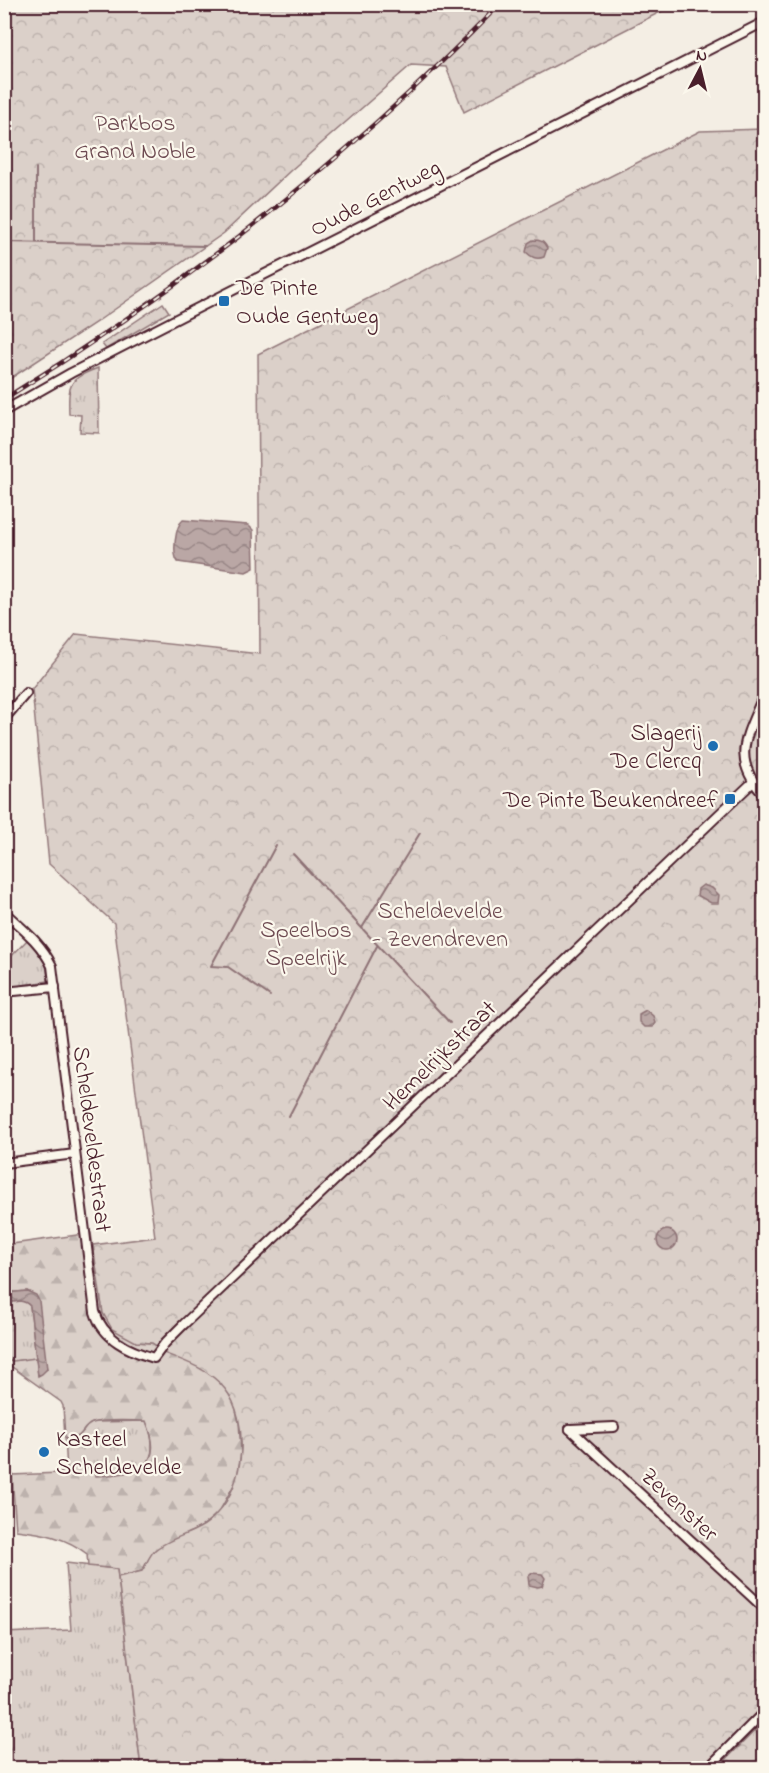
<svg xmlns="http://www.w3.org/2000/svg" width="769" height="1773" viewBox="0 0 769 1773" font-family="'Indie Flower',sans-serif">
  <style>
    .grass { fill: url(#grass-tufts); stroke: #92787a; stroke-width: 1.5 }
    .forest { fill: url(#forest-firs); stroke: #92787a; stroke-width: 1.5 }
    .park { fill: url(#park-crowns); stroke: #92787a; stroke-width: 1.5 }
    .water { fill: url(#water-waves); stroke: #8d7174; stroke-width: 1.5 }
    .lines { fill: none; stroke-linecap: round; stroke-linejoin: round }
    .stream { stroke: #8d7174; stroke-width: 2 }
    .street-casing { stroke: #4a1f2b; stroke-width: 12 }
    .street { stroke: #fbf7ec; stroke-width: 8 }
    .rail-casing { stroke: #4a1f2b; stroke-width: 4.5 }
    .rail { stroke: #fbf7ec; stroke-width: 2; stroke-dasharray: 7; stroke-linecap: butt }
    .poi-dot { fill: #1f6fb2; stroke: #fbf7ec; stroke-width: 2 }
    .labels { text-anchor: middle; stroke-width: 4.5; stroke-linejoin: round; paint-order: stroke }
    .park-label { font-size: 24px; fill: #6e4b52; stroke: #fbf7ec }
    .street-label { font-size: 24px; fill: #4a1f2b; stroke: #fbf7ec }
    .poi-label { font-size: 24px; fill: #4a1f2b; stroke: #fbf7ec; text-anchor: start }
  </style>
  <defs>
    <pattern id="grass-tufts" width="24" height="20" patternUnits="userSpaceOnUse" patternTransform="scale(1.5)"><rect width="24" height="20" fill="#dbd0c9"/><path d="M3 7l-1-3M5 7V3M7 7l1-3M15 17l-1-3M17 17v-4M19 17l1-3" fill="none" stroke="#bdb2ad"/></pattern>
    <pattern id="forest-firs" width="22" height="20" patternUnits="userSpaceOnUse" patternTransform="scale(1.5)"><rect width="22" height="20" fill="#dbd0c9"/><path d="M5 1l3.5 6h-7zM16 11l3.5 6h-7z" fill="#bdb2ad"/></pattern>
    <pattern id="park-crowns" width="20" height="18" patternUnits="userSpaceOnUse" patternTransform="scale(1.5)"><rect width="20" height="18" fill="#dbd0c9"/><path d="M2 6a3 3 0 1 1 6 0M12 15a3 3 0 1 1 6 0" fill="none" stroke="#bdb2ad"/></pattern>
    <pattern id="water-waves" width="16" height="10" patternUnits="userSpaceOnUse" patternTransform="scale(1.5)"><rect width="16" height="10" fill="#baa7a5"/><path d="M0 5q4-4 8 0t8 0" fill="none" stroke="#998787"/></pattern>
  </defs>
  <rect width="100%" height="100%" fill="#f4eee4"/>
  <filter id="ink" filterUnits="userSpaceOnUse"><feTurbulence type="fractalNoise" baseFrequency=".0167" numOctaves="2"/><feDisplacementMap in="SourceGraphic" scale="12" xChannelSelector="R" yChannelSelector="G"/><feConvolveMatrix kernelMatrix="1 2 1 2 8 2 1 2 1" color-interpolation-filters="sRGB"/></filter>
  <g filter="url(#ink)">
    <g class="grass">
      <path d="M98,368L99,433L80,432L81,415L69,414C68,383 69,379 98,368Z"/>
      <path d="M28,939C43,953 47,961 48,981L5,988L4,964Z"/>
      <path d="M21,1301L26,1302L30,1306L36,1358L5,1362L4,1303Z"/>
      <path d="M146,1421C166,1469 136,1474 95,1476C86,1465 80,1464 67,1470L65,1438L69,1440C79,1438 83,1432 88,1424L97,1422Z"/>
      <path d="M66,1563L117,1569L141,1768H5L4,1633L71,1630Z"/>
    </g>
    <g class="forest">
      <path d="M163,303L169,312L106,349L102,344Z"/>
      <path d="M91,1233L103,1313L136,1342L152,1343L158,1347L210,1311L225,1388L234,1402L239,1422L241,1452L237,1479L219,1512L201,1527L154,1551L142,1571L118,1577L117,1569L88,1566L87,1554C66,1537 42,1533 16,1530L12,1475L60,1473L79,1465L88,1467L96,1476C135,1474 167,1469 146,1421C133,1421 103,1419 92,1423C81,1428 84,1437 69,1440L65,1438L63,1406L61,1402L5,1362L36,1358L38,1375L47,1369L27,1291L5,1293V1245Z"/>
    </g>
    <g class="park">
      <path d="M5,4H674V5L464,112L446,67L411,65L290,171L224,233L98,321L5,382Z"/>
      <path d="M764,129V1768H141L118,1577L142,1571C146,1565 149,1556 154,1551C164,1541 186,1535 199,1528C206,1525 212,1519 217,1513C245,1485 250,1420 225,1389C208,1368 182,1360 158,1351V1347L152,1343L136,1342L112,1329L103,1313L93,1245L155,1237L114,923L49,864L32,689L76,634L260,654L258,354L700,131Z"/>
    </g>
    <g class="water">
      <path d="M533,240C540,240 544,241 547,248L544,257C536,260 531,257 526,252L528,243Z"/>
      <path d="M183,520L248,525L253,530L254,568L246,572L178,562C172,555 175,526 183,520Z"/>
      <path d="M703,885L712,888L719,895L718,903H711L697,895L698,889Z"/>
      <path d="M646,1010L653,1016L655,1022L653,1027H644L639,1022V1014Z"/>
      <circle cx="667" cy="1240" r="10"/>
      <path d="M27,1291L36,1295L39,1301L47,1369L42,1374L38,1376L30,1306C23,1298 14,1302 5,1303V1293Z"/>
      <path d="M531,1573L542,1574L545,1578L542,1586L538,1587L529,1585L528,1576Z"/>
    </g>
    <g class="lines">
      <g class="stream">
        <path d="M36,168V242"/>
        <path d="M4,242L205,246"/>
        <path d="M293,854L450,1023"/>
        <path d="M362,928L420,833"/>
        <path d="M270,996L228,967L211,966L276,845"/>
        <path d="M289,1116L377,946"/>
        <path d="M717,1768L764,1721"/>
      </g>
      <defs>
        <g id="street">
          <path d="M4,411L71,373L184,315L764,22"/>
          <path d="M764,694C748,735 729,757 764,795"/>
          <path d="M4,719L26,693"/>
          <path d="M4,912C23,929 41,943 52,966L95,1312C103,1339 129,1351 154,1358L165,1343L184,1324L753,782"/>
          <path d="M4,992L55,987"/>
          <path d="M4,1163L75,1154"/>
          <path d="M570,1429L764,1608"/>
          <path d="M570,1429L614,1427"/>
          <path d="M708,1768L764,1712"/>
        </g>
      </defs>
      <use href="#street" class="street-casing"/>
      <use href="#street" class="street"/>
      <defs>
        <path id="rail" d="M4,399C185,287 351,157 500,4"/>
      </defs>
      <use href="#rail" class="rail-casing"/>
      <use href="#rail" class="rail"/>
    </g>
  </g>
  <g class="poi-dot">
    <rect x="218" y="295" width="12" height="12" rx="3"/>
    <circle cx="713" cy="746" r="6"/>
    <rect x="724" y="793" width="12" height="12" rx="3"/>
    <circle cx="44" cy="1452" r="6"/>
  </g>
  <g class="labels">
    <g class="park-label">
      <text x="135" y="130">Parkbos<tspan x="135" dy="28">Grand Noble</tspan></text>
      <text x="440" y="918">Scheldevelde<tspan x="440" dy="28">- Zevendreven</tspan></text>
      <text x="306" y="937">Speelbos<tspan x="306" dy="28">Speelrijk</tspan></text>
    </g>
    <g class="street-label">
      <text transform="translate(375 197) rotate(-27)" y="8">Oude Gentweg</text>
      <text transform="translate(439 1055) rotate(-44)" y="8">Hemelrijkstraat</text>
      <text transform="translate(93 1139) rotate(83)" y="8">Scheldeveldestraat</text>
      <text transform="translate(680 1504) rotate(43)" y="8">Zevenster</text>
    </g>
    <g class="poi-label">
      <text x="236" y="295">De Pinte<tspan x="236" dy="28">Oude Gentweg</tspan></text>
      <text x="701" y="740" text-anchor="end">Slagerij<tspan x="701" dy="28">De Clercq</tspan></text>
      <text x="718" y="807" text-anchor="end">De Pinte Beukendreef</text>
      <text x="56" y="1446">Kasteel<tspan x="56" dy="28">Scheldevelde</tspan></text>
    </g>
  </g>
  <rect width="769" height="1773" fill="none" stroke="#fbf7ec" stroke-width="24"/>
  <rect x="12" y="12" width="745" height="1749" fill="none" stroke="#4a1f2b" stroke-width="2" filter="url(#ink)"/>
  <g transform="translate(700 69) rotate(7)" stroke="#fbf7ec" stroke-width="4.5" paint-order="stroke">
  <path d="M0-4.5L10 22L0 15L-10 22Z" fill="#4a1f2b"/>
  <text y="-9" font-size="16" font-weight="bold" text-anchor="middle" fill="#4a1f2b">N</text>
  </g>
</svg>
